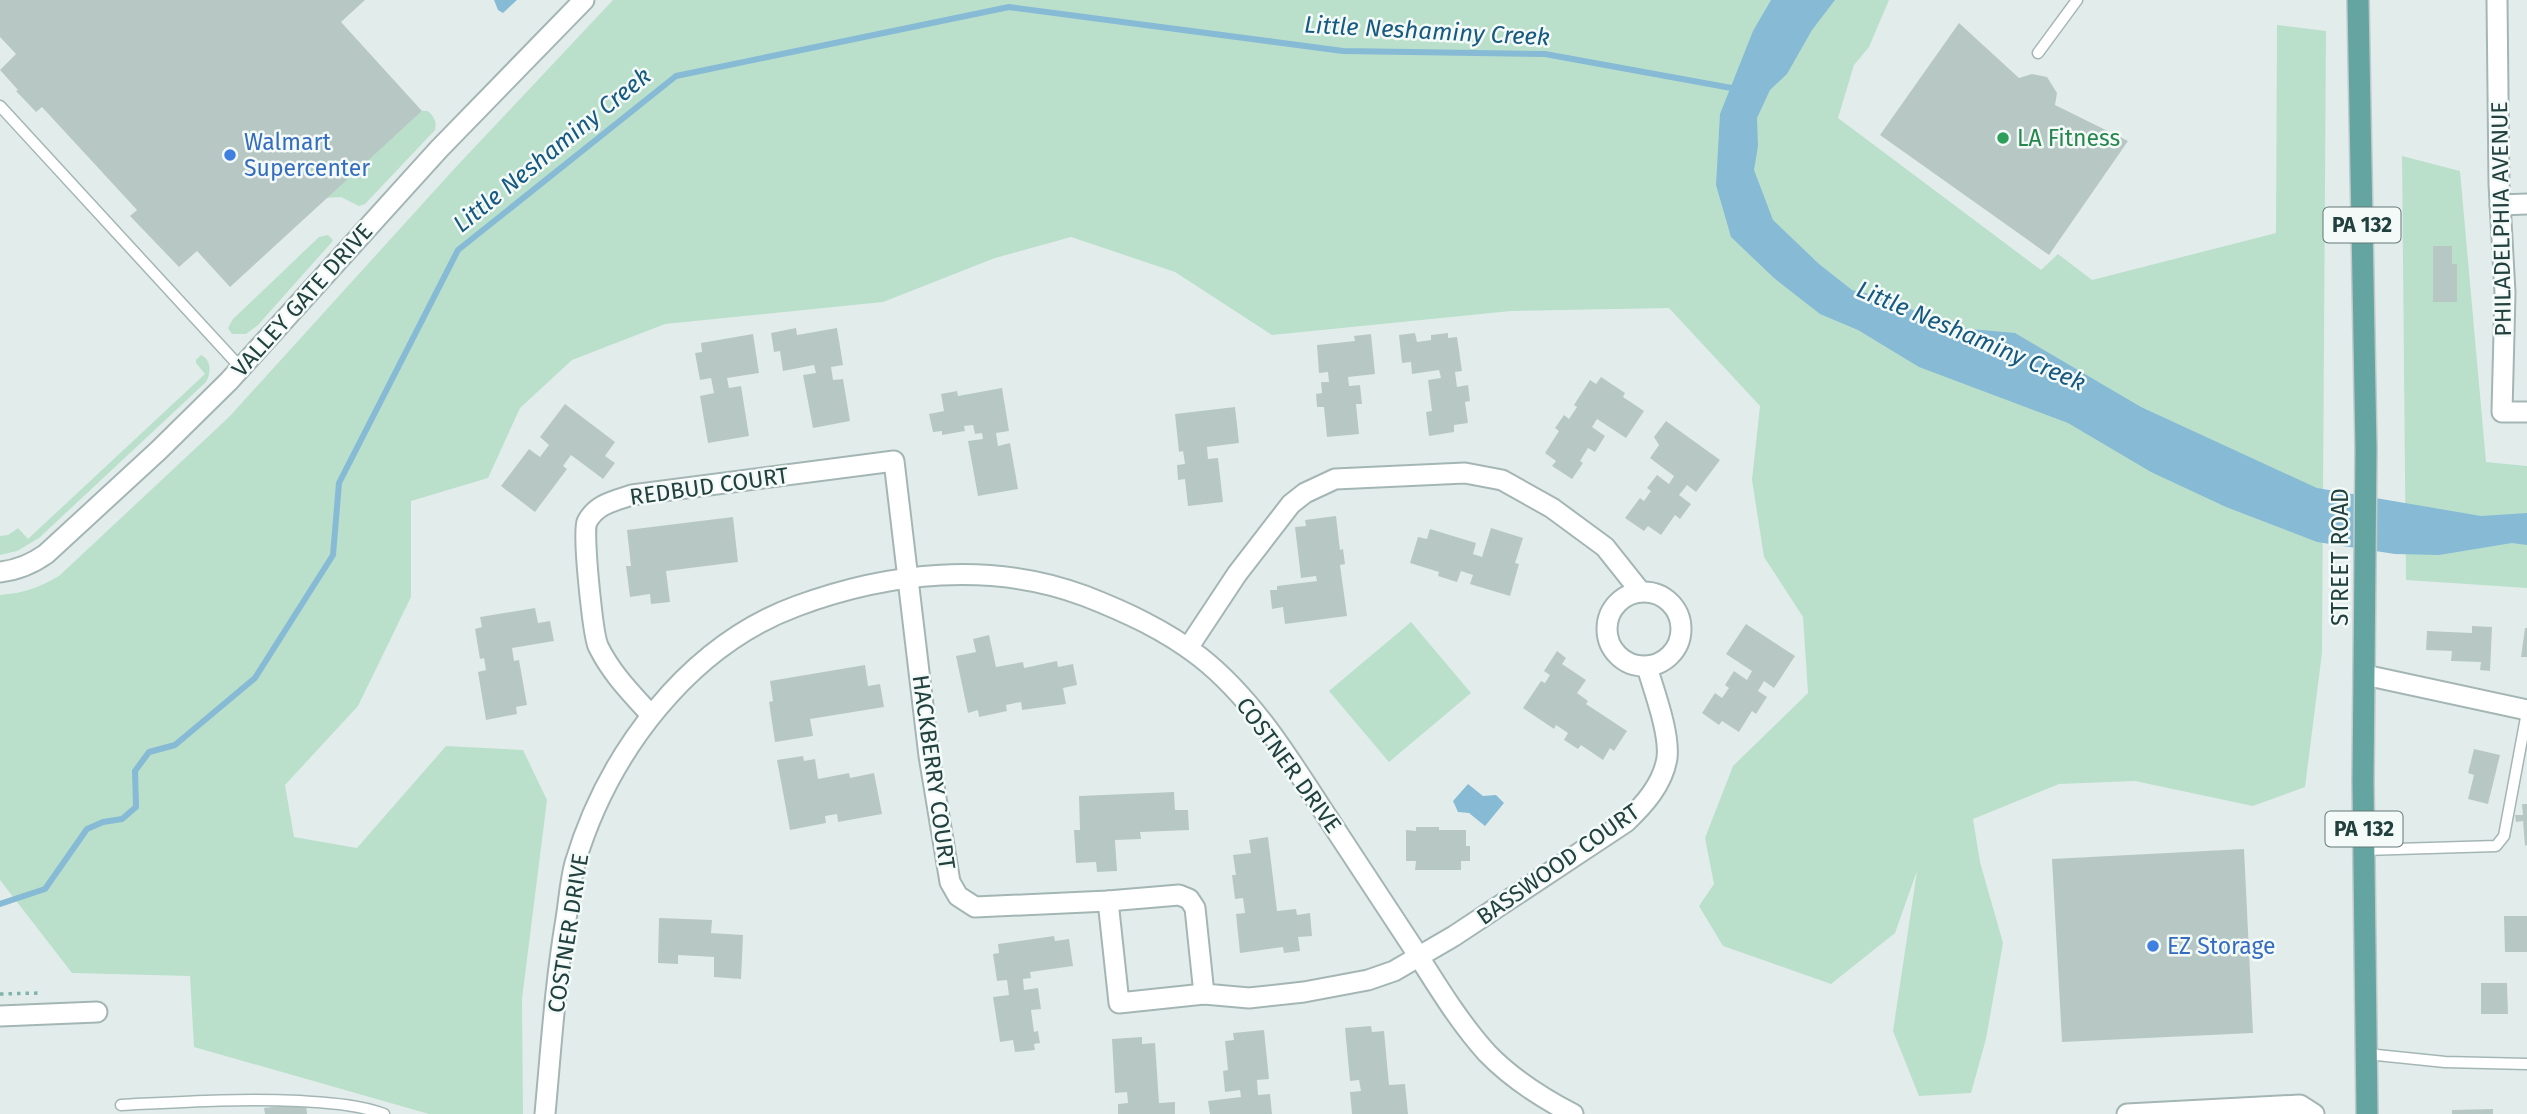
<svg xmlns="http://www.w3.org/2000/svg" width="2527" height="1114" viewBox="0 0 2527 1114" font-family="'Fira Sans',sans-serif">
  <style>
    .green { fill: #bae0cc }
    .water { fill: #87bad5 }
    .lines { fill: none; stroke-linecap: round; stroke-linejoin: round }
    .stream { stroke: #87bad5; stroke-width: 6 }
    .building { fill: #b7c8c4 }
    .service-casing { stroke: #a4b6b4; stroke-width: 13 }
    .minor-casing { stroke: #a4b6b4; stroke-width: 23 }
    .primary-casing { stroke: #c1cac9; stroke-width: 24 }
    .path { stroke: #81b3ad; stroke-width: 3.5; stroke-dasharray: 3.5 5; stroke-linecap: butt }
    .service { stroke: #fff; stroke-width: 10 }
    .minor { stroke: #fff; stroke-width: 19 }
    .primary { stroke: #64a5a2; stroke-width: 21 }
    .leisure-dot { fill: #2e9e5b; stroke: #f3faf8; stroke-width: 2.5 }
    .shop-dot { fill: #3f7fe0; stroke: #f3faf8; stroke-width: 2.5 }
    .labels { text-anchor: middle; stroke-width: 5; stroke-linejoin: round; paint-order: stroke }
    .shield { fill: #f3faf8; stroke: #607876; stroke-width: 2 }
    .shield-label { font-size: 21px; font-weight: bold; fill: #21403e }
    .leisure-label { font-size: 23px; fill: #27864d; stroke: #f3faf8; text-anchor: start }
    .shop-label { font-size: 23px; fill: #366cbe; stroke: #f3faf8; text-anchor: start }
    .street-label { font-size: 23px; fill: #21403e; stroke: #f3faf8 }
    .water-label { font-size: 24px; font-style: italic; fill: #175980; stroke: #f3faf8 }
  </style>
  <rect width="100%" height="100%" fill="#e2edeb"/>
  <g class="green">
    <path d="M613,0H1889L1869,47L1854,65L1838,118L2041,270L2058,254L2092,280L2276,233L2277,25L2326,31L2322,653L2305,787L2253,806L2135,781L2059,784L1973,819L1980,862L2003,943L1986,1039L1971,1093L1919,1096L1893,1031L1917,871L1895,933L1831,984L1723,946L1699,906L1714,884L1705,838L1733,766L1808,693L1803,617L1764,557L1752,480L1760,406L1669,308L1511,311L1272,335L1175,272L1071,237L995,258L883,302L665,324L572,360L520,408L488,478L411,501V597L358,706L285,785L294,837L357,848L446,746L523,750L547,800L522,999L523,1114H429L194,1047L190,976L72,973L0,880V595C24,593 38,588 59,576L229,417L455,168Z"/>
    <path d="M422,111H428C434,117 437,121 435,130L365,204L359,206L341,197L326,198Z"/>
    <path d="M2402,156L2460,171L2486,462L2527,466V588L2406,580Z"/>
    <path d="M328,235L333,240L331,243L258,325L246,334H232L228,328L233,319L319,237Z"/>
    <path d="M201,355C212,360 211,373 206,382L39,538L17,551L0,555V536L8,535L18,528L28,539L205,374L196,363V360Z"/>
    <path d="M1411,622L1471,693L1389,762L1329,691Z"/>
  </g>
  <g class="water">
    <path d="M494,0H517L503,13L498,10Z"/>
    <path d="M1771,0H1835L1812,30L1787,74L1770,90L1757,118L1758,146L1754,170L1773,220L1819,264L1852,290L1874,295L1960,328L2015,333L2141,407L2317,488L2481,516L2527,513V545L2512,543L2439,555L2395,554L2317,542L2226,507L2151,472L2068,423L1919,367L1858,330L1820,314L1774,278L1731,237L1716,185L1720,114L1753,31Z"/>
    <path d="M1468,784L1483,796L1496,795L1504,803L1485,826L1469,813L1458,812L1453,801Z"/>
  </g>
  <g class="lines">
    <path class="stream" d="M0,904L45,889L87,829L103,822L122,819L136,807L135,771L149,752L175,745L255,678L333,555L339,483L458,250L676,76L1009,7L1343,51L1545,54L1737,89"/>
  </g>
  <g class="building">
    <path d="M0,0H365L341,22L422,111L230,287L197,251L179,267L130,216L137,210L42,107L36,112L16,91L18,90L0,70L16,54L0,37Z"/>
    <path d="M1959,23L2019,78L2032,74L2047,77L2057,93L2055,105L2128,141L2049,255L1880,135Z"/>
    <path d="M2433,246H2452V264H2457V302H2433Z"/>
    <path d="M796,328L797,335L837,328L843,365L831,367L833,380L843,379L850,421L813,428L803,375L816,373L814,365L783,371L780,351L774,352L771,333Z"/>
    <path d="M1415,333L1417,342L1431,340V335L1448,333V338L1457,337L1462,371L1455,372L1457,387L1468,385L1470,401L1465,402L1468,423L1454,425V432L1429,436L1426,412L1432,411L1428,380L1441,378L1439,370L1412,374L1411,362L1402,363L1399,335Z"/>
    <path d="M753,334L759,373L727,378L729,388L741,386L749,436L708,443L700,396L714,393L711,378L700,380L695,353L702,352L701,343Z"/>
    <path d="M1371,334L1375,374L1348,377L1349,386L1360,385L1362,404H1356L1359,434L1327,437L1324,407H1317L1316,394L1322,393L1321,382H1329L1328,372L1319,373L1317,345L1355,341L1354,336Z"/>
    <path d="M1601,377L1625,393L1623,397L1644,411L1626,438L1597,419L1592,427L1605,436L1595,452L1588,448L1580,461L1583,463L1572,479L1552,466L1556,461L1545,453L1559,431L1555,428L1564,415L1569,419L1577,407L1574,405L1590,380L1596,384Z"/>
    <path d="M1002,388L1009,431L996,433L998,446L1010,443L1018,489L978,496L968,441L983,439L982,433L975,434L973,425L964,426L965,431L942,435V431L933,432L929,414L944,411L941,394L957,391L958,396Z"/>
    <path d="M565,404L615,442L605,456L615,463L603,479L571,455L563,466L567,469L535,512L501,486L529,449L540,457L549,445L540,437Z"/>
    <path d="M1235,407L1239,443L1207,447L1208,459L1218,458L1223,502L1188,506L1185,479L1178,480L1177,465L1185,464L1183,451L1179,452L1175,414Z"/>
    <path d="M1666,421L1720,460L1696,492L1687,485L1679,495L1691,504L1680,519L1675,515L1661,535L1648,526L1644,531L1625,518L1640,498L1644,501L1651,491L1647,488L1657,475L1669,484L1674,476L1650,458L1659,445L1654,437Z"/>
    <path d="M1336,516L1340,550L1343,549L1345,564L1340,565L1347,616L1285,624L1283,607L1272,609L1270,590H1277V586L1317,581L1316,576L1301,578L1295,527L1306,526L1305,520Z"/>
    <path d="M733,517L738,562L666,571L670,602L651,604L650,594L630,597L626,566H631L627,530Z"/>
    <path d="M1491,528L1523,538L1515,563L1519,564L1510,596L1470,584L1473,575L1461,571L1457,582L1438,576L1439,572L1410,563L1418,537L1427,539L1430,529L1476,543L1473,554L1482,557Z"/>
    <path d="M535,608L538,623L550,621L554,641L512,648L514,661L519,660L527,705L516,707L517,714L486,720L478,672L486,670L484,658L480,659L475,629L482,627L480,617Z"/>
    <path d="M1746,624L1795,656L1774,688L1764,681L1758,691L1767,697L1756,714L1752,711L1739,732L1722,721L1719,725L1702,713L1715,693L1722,698L1729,688L1725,685L1734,671L1747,680L1752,671L1726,654Z"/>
    <path d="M2472,626L2492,627L2490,671L2480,670L2481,662L2451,661L2452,651L2426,650L2427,631L2472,633Z"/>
    <path d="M2525,628H2527V657H2521Z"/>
    <path d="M989,635L996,667L1023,662L1024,668L1057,661L1058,667L1073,664L1077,685L1063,688L1066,704L1022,710L1021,702L1006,705L1007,711L979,717L978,710L968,713L956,656L976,652L973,639Z"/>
    <path d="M1557,651L1566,658L1562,664L1586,680L1577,693L1588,701L1586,704L1627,731L1614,751L1610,748L1603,760L1581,745L1578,749L1564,740L1568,733L1556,725L1554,729L1523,708L1541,681L1545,683L1550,675L1544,671Z"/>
    <path d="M865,665L868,686L880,684L884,707L810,719L813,736L775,742L769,702L773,701L770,681Z"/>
    <path d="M2474,749L2500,755L2488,804L2468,799L2474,775L2468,773Z"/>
    <path d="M803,756L804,761L815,759L818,779L849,773L850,778L874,773L882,814L838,822L837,814L825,816L826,823L790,830L777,760Z"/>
    <path d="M1174,792L1175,810H1188L1189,830L1140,832L1141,839L1115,840L1117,871L1097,872L1096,862L1076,863L1074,830H1080L1079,796Z"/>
    <path d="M2522,804H2527V845L2525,846L2523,821L2516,822L2515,815H2523Z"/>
    <path d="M1416,827H1439V830H1466V846H1470V861H1461V870H1415L1416,861H1406V830L1416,831Z"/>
    <path d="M1268,837L1277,911L1296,909L1297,915L1310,913L1312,936L1298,937L1300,951L1284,953L1283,947L1240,953L1236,914L1245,913L1243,898L1235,899L1232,875H1236L1233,855L1251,853L1249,840Z"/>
    <path d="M2244,849L2253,1033L2062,1042L2052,859Z"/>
    <path d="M2504,916H2527V952H2505Z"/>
    <path d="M659,918L712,920L711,933L743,935L741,979L714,977V957L678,955V964L658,963Z"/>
    <path d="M1054,936L1055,941L1069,939L1073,966L1030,972L1031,978L1023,979L1024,990L1038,988L1041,1009L1031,1010L1034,1032L1038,1031L1040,1043L1034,1044L1035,1050L1015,1052L1013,1040L1000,1042L993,997L1009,995L1007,980L997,981L993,954L999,953L998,944Z"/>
    <path d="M2481,983H2507L2508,1014H2481Z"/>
    <path d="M1371,1026L1372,1032L1384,1031L1389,1085L1405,1084L1408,1114H1352L1350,1092L1361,1091L1359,1080L1350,1081L1345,1028Z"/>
    <path d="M1264,1030L1269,1079L1257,1080L1258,1095L1270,1094L1272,1114H1210L1208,1101L1241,1097L1240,1090L1225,1092L1223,1071L1228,1070L1225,1041L1234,1040L1233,1033Z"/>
    <path d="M1142,1037V1044L1155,1043L1159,1103L1175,1102V1114H1118V1104L1128,1103L1127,1092L1115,1093L1112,1039Z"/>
    <path d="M306,1103L307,1114H265L264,1108Z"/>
    <path d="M2493,1109V1114H2452V1110Z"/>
  </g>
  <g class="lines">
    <defs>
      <g id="service">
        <path d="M2038,53L2077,0"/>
        <path d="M0,106L241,368"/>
        <path d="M2364,850L2496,846L2504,836L2527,712"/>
        <path d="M2367,1054L2445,1062L2527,1064"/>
        <path d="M121,1105C180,1102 239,1098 299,1101C327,1103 357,1104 384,1114"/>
      </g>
      <g id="minor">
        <path d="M2497,0L2499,184L2505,293L2502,412H2527"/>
        <path d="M2500,205L2527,204"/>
        <path d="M0,572C18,570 32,564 46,554L159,450L229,381L439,149L584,0"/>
        <circle cx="1644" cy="629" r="37"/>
        <path d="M1188,648L1237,574L1291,504L1305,493L1335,479L1465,473L1502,480L1552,508L1605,547L1640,591"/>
        <path d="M2365,675L2527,710"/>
        <path d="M651,715C631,693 611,673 598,646C593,634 582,532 587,522C596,504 614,501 632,495L894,461L929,756L950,882L958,896L975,907L1108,901L1179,895L1189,899L1195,908L1204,994"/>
        <path d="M1108,901L1119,1003L1204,994L1249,998L1304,992L1368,980L1394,971L1454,936L1626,822C1644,805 1663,784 1667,758C1670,733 1654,691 1647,667"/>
        <path d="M0,1016L97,1012"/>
        <path d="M545,1114C551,1049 555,984 566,919C569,901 570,881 575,863C608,753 688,646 797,606C889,572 992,561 1085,596C1126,612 1165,630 1200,657C1251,697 1287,755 1322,809C1352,855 1382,900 1412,946C1435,982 1458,1021 1487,1053C1512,1079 1542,1098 1573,1114"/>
        <path d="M2127,1114L2300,1105L2314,1114"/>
      </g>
      <path id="primary" d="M2358,0L2366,449L2363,781L2367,1114"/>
    </defs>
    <use href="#service" class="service-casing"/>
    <use href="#minor" class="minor-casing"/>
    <use href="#primary" class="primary-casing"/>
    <path class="path" d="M0,994L40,993"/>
    <use href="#service" class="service"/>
    <use href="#minor" class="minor"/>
    <use href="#primary" class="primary"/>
  </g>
  <circle class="leisure-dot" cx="2003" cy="138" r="7"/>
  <g class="shop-dot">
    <circle cx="230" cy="155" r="7"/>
    <circle cx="2153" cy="946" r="7"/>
  </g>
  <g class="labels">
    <g class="shield">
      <rect x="2323.5" y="207.5" width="77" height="35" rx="5"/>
      <rect x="2325.5" y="811.5" width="77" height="35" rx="5"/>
    </g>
    <g class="shield-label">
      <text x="2362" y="232">PA 132</text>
      <text x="2364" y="836">PA 132</text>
    </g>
    <g class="leisure-label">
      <text x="2017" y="146">LA Fitness</text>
    </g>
    <g class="shop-label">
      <text x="244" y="150">Walmart<tspan x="244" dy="26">Supercenter</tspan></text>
      <text x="2167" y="954">EZ Storage</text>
    </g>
    <g class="street-label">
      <text transform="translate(2501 219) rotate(-91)" y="8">PHILADELPHIA AVENUE</text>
      <text transform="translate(302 300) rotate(-48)" y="8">VALLEY GATE DRIVE</text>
      <text transform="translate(709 486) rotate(-8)" y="8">REDBUD COURT</text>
      <text transform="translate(2340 557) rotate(-90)" y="8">STREET ROAD</text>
      <text transform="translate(1289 765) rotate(54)" y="8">COSTNER DRIVE</text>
      <text transform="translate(934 772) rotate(82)" y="8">HACKBERRY COURT</text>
      <text transform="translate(1558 864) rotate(-35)" y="8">BASSWOOD COURT</text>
      <text transform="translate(568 933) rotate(-81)" y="8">COSTNER DRIVE</text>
    </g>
    <g class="water-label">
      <text transform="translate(1427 31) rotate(3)" y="8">Little Neshaminy Creek</text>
      <text transform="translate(552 150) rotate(-39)" y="8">Little Neshaminy Creek</text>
      <text transform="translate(1971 336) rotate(23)" y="8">Little Neshaminy Creek</text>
    </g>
  </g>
</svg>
